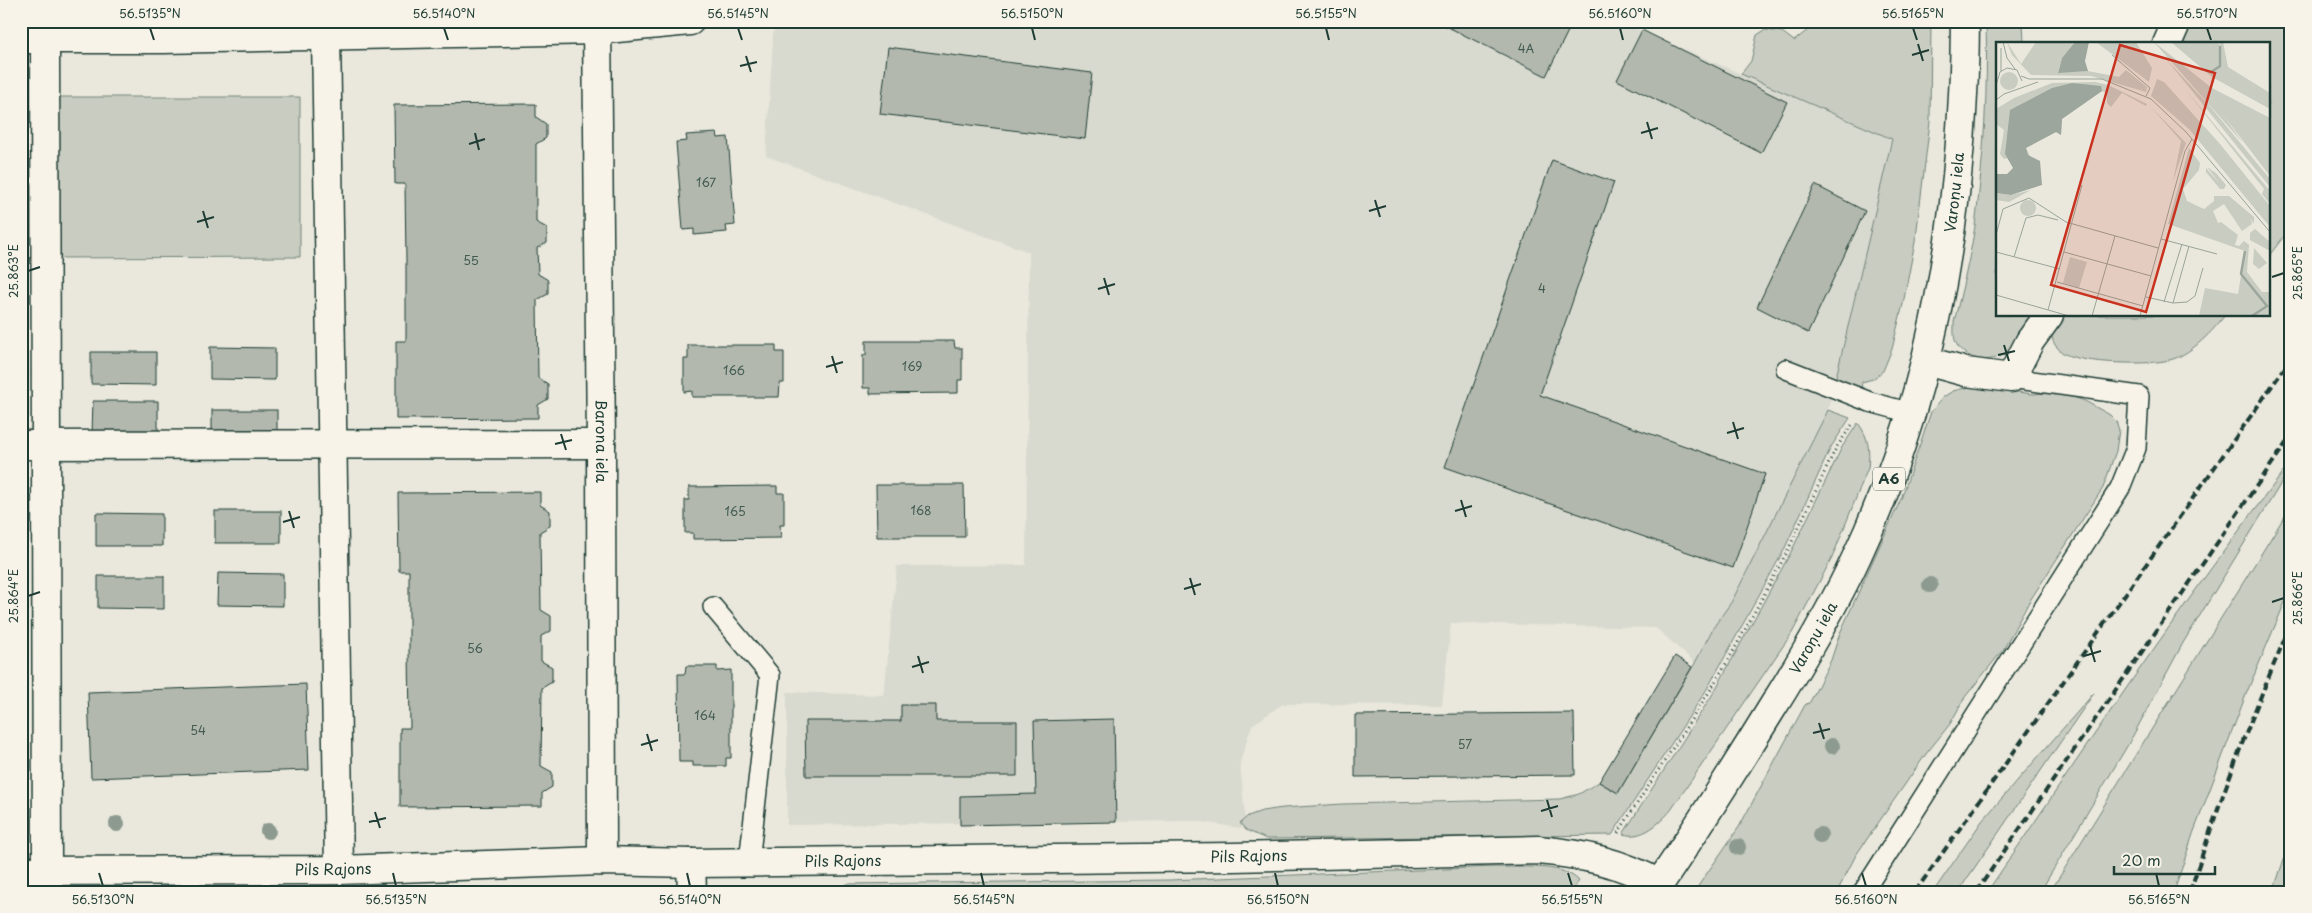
<svg xmlns="http://www.w3.org/2000/svg" width="2312" height="913" viewBox="0 0 2312 913" font-family="'Playpen Sans',sans-serif">
  <style>
    .built { fill: #d9dacf }
    .green { fill: #c8ccc1; stroke: #74847a }
    .building { fill: #b2b8ae; stroke: #1f3d34 }
    .lines { fill: none; stroke-linecap: round; stroke-linejoin: round }
    .service-casing { stroke: #1f3d34; stroke-width: 22 }
    .minor-casing { stroke: #1f3d34; stroke-width: 31 }
    .trunk-casing { stroke: #1f3d34; stroke-width: 31 }
    .path { stroke: #1f3d34; stroke-width: 3; stroke-dasharray: 1 4; stroke-linecap: butt }
    .service { stroke: #f7f3e8; stroke-width: 19 }
    .minor { stroke: #f7f3e8; stroke-width: 28 }
    .trunk { stroke: #f7f3e8; stroke-width: 28 }
    .rail { stroke: #1f3d34; stroke-width: 4; stroke-dasharray: 8 4; stroke-linecap: butt }
    .tree { fill: #8d9a8f }
    .ticks { fill: none; stroke: #1f3d34; stroke-width: 2 }
    .labels { text-anchor: middle; stroke-width: 4; stroke-linejoin: round; paint-order: stroke }
    .number-label { font-size: 12px; fill: #445c52 }
    .shield { fill: #f7f3e8; stroke: #60746a; stroke-width: 1 }
    .shield-label { font-size: 14px; font-weight: bold; fill: #1f3d34 }
    .street-label { font-size: 15px; fill: #1f3d34; stroke: #f7f3e8 }
    .inset-river { fill: none; stroke: #9ca69c; stroke-width: 2.5 }
    .inset-road { fill: none; stroke: #99a499; stroke-width: 1 }
    .view { fill: #c8321e; fill-opacity: 0.15; stroke: #c8321e; stroke-width: 2.5 }
    .inset-edge { fill: none; stroke: #1f3d34; stroke-width: 2.5 }
    .neatline { fill: none; stroke: #1f3d34; stroke-width: 2 }
    .ticks-label { font-size: 12px; text-anchor: middle; fill: #1f3d34 }
  </style>
  <rect width="100%" height="100%" fill="#eae8dd"/>
  <filter id="ink" filterUnits="userSpaceOnUse"><feTurbulence type="fractalNoise" baseFrequency=".02" numOctaves="2"/><feDisplacementMap in="SourceGraphic" scale="10" xChannelSelector="R" yChannelSelector="G"/><feConvolveMatrix kernelMatrix="1 2 1 2 8 2 1 2 1" color-interpolation-filters="sRGB"/></filter>
  <g filter="url(#ink)">
    <path class="built" d="M774,21H1619L1892,139L1828,410L1732,601L1713,628L1695,663L1656,628L1451,623L1442,705L1283,704L1252,725L1240,762L1246,829L1195,821L787,825V692L884,695L897,566L1026,565L1029,252L766,156Z"/>
    <g class="green">
      <path d="M1831,21H1931L1930,122L1916,237L1903,304L1892,349L1883,371L1873,379L1862,382L1860,395L1834,386L1892,139L1741,74L1751,61L1757,35L1765,30L1782,32L1794,41L1814,25Z"/>
      <path d="M1986,21H2023L2024,44H1997V315H2037C2028,328 2021,342 2009,352C1993,363 1969,363 1957,345C1953,338 1954,330 1954,322C1962,290 1970,258 1975,226C1984,158 1988,89 1986,21Z"/>
      <path d="M2187,21H2291V227L2268,257V44H2176Z"/>
      <path d="M50,97H300V257L50,258Z"/>
      <path d="M2056,315H2225C2213,331 2192,353 2173,359C2153,366 2081,364 2063,353C2061,352 2057,347 2055,345C2049,335 2053,325 2056,315Z"/>
      <path d="M1973,386L2033,394L2047,393L2067,395L2085,401L2110,415L2116,421L2119,430L2116,451L2103,488L2029,602L2003,650L1965,697L1950,724L1926,754L1856,855L1837,892H1694L1739,827L1805,705L1810,702L1831,660L1840,633L1901,499L1931,412L1943,397L1953,391Z"/>
      <path d="M1828,410L1850,418L1831,447L1784,550L1707,689L1612,835L1266,839L1246,830L1240,823L1248,816L1262,811L1283,808L1342,804L1560,799L1579,794L1599,782L1618,793L1695,663L1713,628L1732,601Z"/>
      <path d="M1858,423C1869,437 1870,451 1868,468L1832,558L1792,633L1671,810C1660,823 1642,840 1623,834L1714,692L1791,552L1842,447Z"/>
      <path d="M2291,462V467L2183,643L2129,743L2040,892H1987C2086,747 2183,601 2291,462Z"/>
      <path d="M2291,506V588L2247,692L2193,834L2174,892H2050Z"/>
      <path d="M2094,693L1958,892H1933L1982,821Z"/>
      <path d="M2291,838V892H2273Z"/>
      <path d="M1494,867C1518,868 1562,862 1579,881L1571,892H846V884L1169,880Z"/>
    </g>
    <g class="building">
      <path d="M1436,21H1573L1546,76Z"/>
      <path d="M1642,30L1787,102L1761,153L1617,80Z"/>
      <path d="M888,47L1092,73L1085,139L880,114Z"/>
      <path d="M536,104V117L546,124V138L536,144V222L547,228V243L537,248L538,274L548,280V294L537,300L538,378L548,384V399L538,405V418L396,419V341H406V262L405,184H395L394,105Z"/>
      <path d="M717,133L718,138L728,137L735,225L726,226L727,232L694,235V229L683,230L676,142L687,141L686,135Z"/>
      <path d="M1552,160L1614,182L1540,395L1765,474L1733,568L1445,467Z"/>
      <path d="M1815,185L1865,211L1808,333L1757,307Z"/>
      <path d="M866,341H954L955,348H962V380H958V393L870,394V388H863V355H866Z"/>
      <path d="M688,345H776V352H784V383H780L779,397H692V391L684,392V359H688Z"/>
      <path d="M210,347L275,348V380L210,379Z"/>
      <path d="M91,352H156V385L91,384Z"/>
      <path d="M93,401H158V434L92,433Z"/>
      <rect x="212" y="410" width="65" height="32"/>
      <path d="M876,485H964L965,537H877Z"/>
      <path d="M777,486V493H784V525H780L781,538L693,539V533H685V500H689V487Z"/>
      <path d="M540,492V505L550,511V526L540,532L541,610L551,616V631L541,636V661L552,667V682L542,688L541,766L552,772V787L542,793V806L400,807V728H410L409,650V571H399L398,493Z"/>
      <rect x="215" y="511" width="66" height="32"/>
      <path d="M96,513L162,514V546H96Z"/>
      <path d="M218,573L283,574V606L217,605Z"/>
      <path d="M98,576H164V609L98,608Z"/>
      <path d="M1675,656L1692,667L1618,793L1599,782Z"/>
      <path d="M686,666H717V671L731,670V758H726V766H693V762H679L678,674H685Z"/>
      <path d="M306,684L309,770L91,778L88,692Z"/>
      <path d="M901,705H936V721H1017V776H806L805,721H901Z"/>
      <path d="M1574,713L1575,775L1355,777V715Z"/>
      <path d="M1114,719L1116,822L960,825V796L1036,794L1034,721Z"/>
    </g>
    <g class="lines">
      <defs>
        <g id="service">
          <path d="M1786,369L1870,402L1911,413"/>
          <path d="M713,607L770,675L749,862"/>
          <path d="M1863,892L2120,488L2136,448L2139,396L2011,378"/>
        </g>
        <g id="minor">
          <path id="s1" d="M597,21L601,444L602,861"/>
          <path d="M326,34L339,870"/>
          <path d="M21,39H164L596,30L690,21"/>
          <path d="M45,40L47,870"/>
          <path d="M2167,44L2177,21"/>
          <path d="M1926,361L1966,372L2011,378L2030,341L2049,315"/>
          <path d="M21,445L601,444"/>
          <path d="M691,863L692,892"/>
          <path id="s2" d="M21,871L339,870L602,861L691,863L1233,857L1538,850C1581,854 1621,862 1659,884"/>
        </g>
        <g id="trunk">
          <path id="s3" d="M1654,892C1694,833 1732,773 1769,713C1801,662 1832,610 1857,556C1935,389 1964,204 1965,21"/>
        </g>
      </defs>
      <use href="#service" class="service-casing"/>
      <use href="#minor" class="minor-casing"/>
      <use href="#trunk" class="trunk-casing"/>
      <path class="path" d="M1618,833L1711,689L1734,650L1787,552L1836,448L1852,425"/>
      <use href="#service" class="service"/>
      <use href="#minor" class="minor"/>
      <use href="#trunk" class="trunk"/>
      <g class="rail">
        <path d="M1915,892L2291,359"/>
        <path d="M1976,892L2291,436"/>
        <path d="M2190,892C2219,801 2253,712 2291,624"/>
      </g>
    </g>
    <g class="tree">
      <circle cx="1930" cy="585" r="8"/>
      <circle cx="1832" cy="746" r="8"/>
      <circle cx="117" cy="824" r="8"/>
      <circle cx="268" cy="831" r="8"/>
      <circle cx="1820" cy="835" r="8"/>
      <circle cx="1738" cy="847" r="8"/>
    </g>
  </g>
  <path class="ticks" d="M150,28L154,40M444,28L448,40M738,28L742,40M1032,28L1035,40M1326,28L1329,40M1620,28L1623,40M1913,28L1917,40M2207,28L2211,40M1918,44L1923,61M1912,55L1929,50M746,56L751,72M740,66L757,62M1647,122L1652,139M475,133L479,150M1641,133L1658,128M469,144L485,139M1375,200L1380,217M203,211L208,228M1369,211L1386,206M197,222L214,217M28,271L40,267M2272,277L2284,273M1104,278L1109,295M1098,289L1115,284M2004,345L2009,361M1998,355L2015,351M832,356L837,373M826,367L843,362M1733,422L1738,439M1727,433L1744,428M561,434L566,450M555,444L572,440M1461,500L1466,517M289,511L294,528M1455,511L1472,506M283,522L300,517M1190,578L1195,595M1184,589L1201,584M28,596L40,592M2272,602L2284,598M2090,645L2095,662M918,656L923,673M2084,656L2101,651M912,667L929,662M1819,723L1824,739M1813,733L1830,729M647,734L652,751M641,745L658,740M1547,800L1552,817M1541,811L1558,806M375,812L380,828M369,822L386,818M99,873L103,886M393,873L396,886M687,873L690,886M981,873L984,886M1275,873L1278,886M1568,873L1572,886M1862,873L1866,886M2156,873L2159,886"/>
  <g class="labels">
    <g class="number-label">
      <text x="1526" y="53">4A</text>
      <text x="706" y="187">167</text>
      <text x="471" y="265">55</text>
      <text x="1542" y="293">4</text>
      <text x="912" y="371">169</text>
      <text x="734" y="375">166</text>
      <text x="921" y="515">168</text>
      <text x="735" y="516">165</text>
      <text x="475" y="653">56</text>
      <text x="705" y="720">164</text>
      <text x="198" y="735">54</text>
      <text x="1465" y="749">57</text>
    </g>
    <rect class="shield" x="1873" y="467.5" width="32" height="23" rx="4"/>
    <g class="shield-label">
      <text x="1889" y="484">A6</text>
    </g>
    <g class="street-label">
      <text dy="5" stroke="none"><textPath href="#s3" startOffset="771">Varoņu iela</textPath></text>
      <text dy="5" stroke="none"><textPath href="#s1" startOffset="420">Barona iela</textPath></text>
      <text dy="5" stroke="none"><textPath href="#s3" startOffset="300">Varoņu iela</textPath></text>
      <text dy="5" stroke="none"><textPath href="#s2" startOffset="1228">Pils Rajons</textPath></text>
      <text dy="5" stroke="none"><textPath href="#s2" startOffset="822">Pils Rajons</textPath></text>
      <text dy="5" stroke="none"><textPath href="#s2" startOffset="312">Pils Rajons</textPath></text>
    </g>
  </g>
  <g transform="translate(1996 42)">
    <rect width="274" height="274" fill="#eae8dd"/>
    <path d="M11,0L25,22L40,0H79L66,16L62,30L92,29L123,35L130,28L151,45L150,50L95,34L35,33L16,13ZM100,0H140L156,26L153,40ZM158,0L216,46L274,76V134L227,73L247,101ZM175,0H221L225,4L223,0H227L232,25L274,51V67L216,35ZM170,17L213,63L274,137V145ZM4 39a9 9 0 1 1 18 0a9 9 0 1 1-18 0ZM161,37L168,40L224,102L274,164V185L193,87L155,54ZM99,40L112,43L151,62L150,64L126,51L115,65L111,61V52L106,49L66,77L65,93L60,90L30,106L34,114L9,112L12,116L8,117L4,112L8,88L0,82V67L18,56L56,41ZM189,47L274,149V162L266,152L268,147ZM154,64L190,101L177,139L185,99ZM193,106L204,121L203,128L187,147L191,159L208,167L218,159V154H233L258,175V182L255,177L256,182L246,189L228,162L217,169L222,181L225,180L242,193L239,203L243,204L248,199L253,203L251,230L266,250H274V274H203L209,246L242,252L249,209L172,182ZM211,125L220,131L230,143L228,147H224L210,130V126L224,142ZM35,148L13,160L0,158V151L15,153ZM24 166a8 8 0 1 1 16 0a8 8 0 1 1-16 0ZM259,187L274,200V209L254,198V191ZM258,206L271,221L263,227L257,222ZM74,215L91,220L83,246L67,241Z" fill="#c8ccc1"/>
    <path d="M79,0H93L89,19L92,29L62,31L66,16ZM76,41L105,44L106,49L66,77L65,93L60,90L30,106L32,113L44,119L46,143L15,153L0,151V132H11L17,126L9,112L14,68L56,46Z" fill="#9ca69c"/>
    <path class="inset-river" d="M215,30L224,24V4M249,209L245,232L271,264L256,274"/>
    <path class="inset-road" d="M7,0L11,16L19,27M116,13L154,46L150,54M5,29V6M25,34L33,37H106L155,57L190,90L274,190M0,43L4,30L11,26L21,28L26,39M0,58L8,52L42,40M0,193L7,167L33,156L70,180L162,206M165,197L221,212M0,210L64,227M68,210L155,234M18,215L30,176L42,173L62,178M61,240L147,264M0,253L73,274M150,255L177,261L191,260L199,254L207,226M168,260L186,202M177,261L193,204M52,268L86,143M96,274L119,194M144,274L189,109L196,97"/>
    <path class="view" d="M124,3L219,31L150,270L55,243Z"/>
    <rect width="274" height="274" class="inset-edge"/>
  </g>
  <rect width="2312" height="913" fill="none" stroke="#f7f3e8" stroke-width="55"/>
  <path d="M2114 866v8h101v-8" fill="none" stroke="#1f3d34" stroke-width="2.5"/>
  <text x="2122" y="866" font-size="15" fill="#1f3d34" stroke="#f7f3e8" stroke-width="4" paint-order="stroke">20 m</text>
  <rect x="28" y="28" width="2256" height="858" class="neatline"/>
  <g class="ticks-label">
    <text x="150" y="18">56.5135°N</text>
    <text x="444" y="18">56.5140°N</text>
    <text x="738" y="18">56.5145°N</text>
    <text x="1032" y="18">56.5150°N</text>
    <text x="1326" y="18">56.5155°N</text>
    <text x="1620" y="18">56.5160°N</text>
    <text x="1913" y="18">56.5165°N</text>
    <text x="2207" y="18">56.5170°N</text>
    <text transform="translate(14 271) rotate(-90)" y="4">25.863°E</text>
    <text transform="translate(2298 273) rotate(-90)" y="4">25.865°E</text>
    <text transform="translate(14 596) rotate(-90)" y="4">25.864°E</text>
    <text transform="translate(2298 598) rotate(-90)" y="4">25.866°E</text>
    <text x="103" y="904">56.5130°N</text>
    <text x="396" y="904">56.5135°N</text>
    <text x="690" y="904">56.5140°N</text>
    <text x="984" y="904">56.5145°N</text>
    <text x="1278" y="904">56.5150°N</text>
    <text x="1572" y="904">56.5155°N</text>
    <text x="1866" y="904">56.5160°N</text>
    <text x="2159" y="904">56.5165°N</text>
  </g>
</svg>
